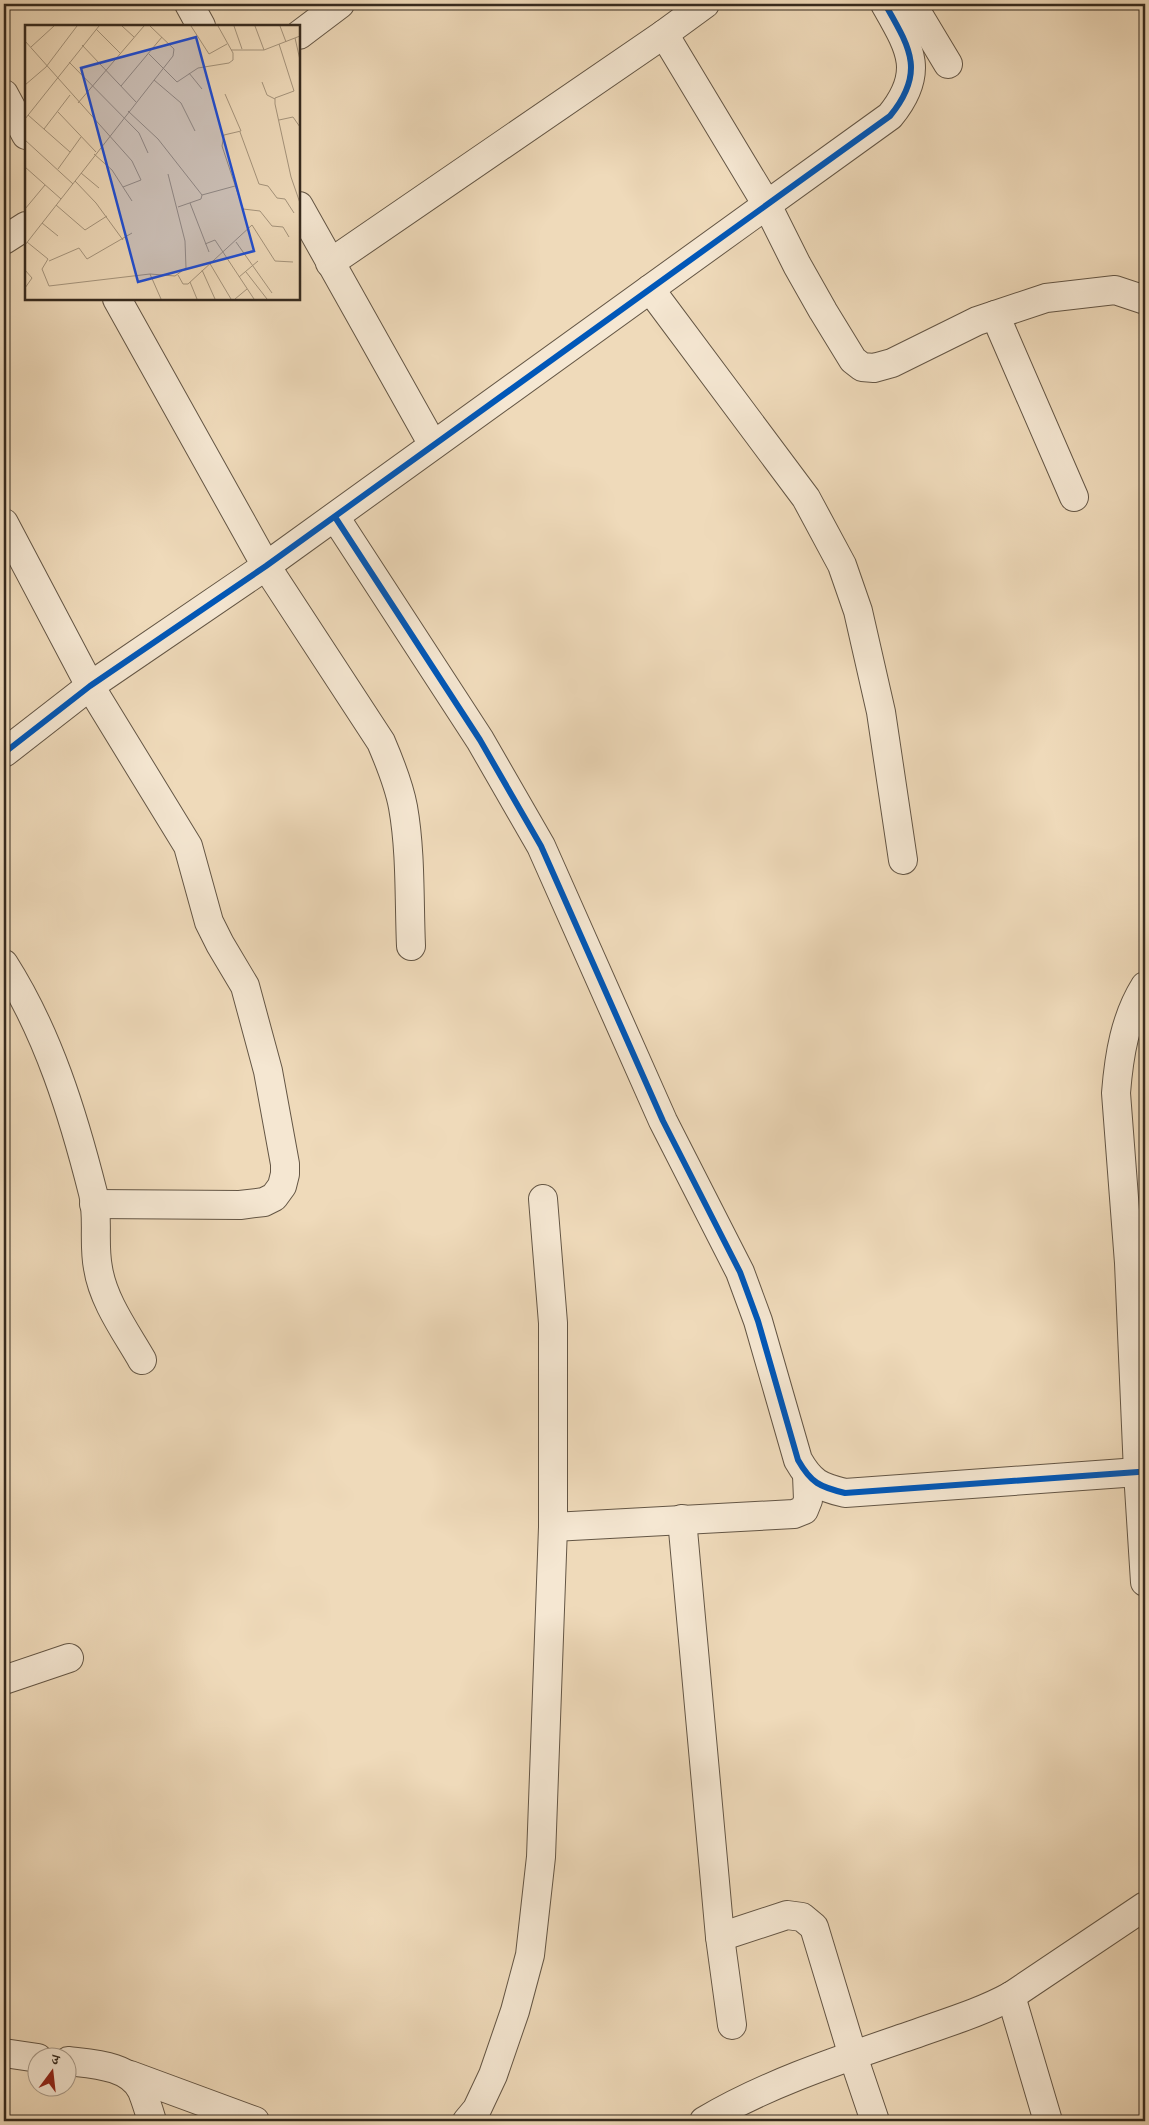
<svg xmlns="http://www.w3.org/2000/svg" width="1149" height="2125" viewBox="0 0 1149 2125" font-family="'IM FELL French Canon','Noto Serif Devanagari',serif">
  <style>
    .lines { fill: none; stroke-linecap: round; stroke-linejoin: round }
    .minor-casing { stroke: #645645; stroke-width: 30 }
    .minor { stroke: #f5e7d2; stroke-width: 28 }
    .cycleway-casing { stroke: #f5e7d2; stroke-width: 9 }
    .cycleway { stroke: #0057b8; stroke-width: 6 }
    .inset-road { fill: none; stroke: #a5947c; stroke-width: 1 }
    .view { fill: #1d4ed8; fill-opacity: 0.15; stroke: #1d4ed8; stroke-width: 2.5 }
    .inset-edge { fill: none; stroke: #362a1e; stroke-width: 2.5 }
  </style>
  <rect width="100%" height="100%" fill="#efdaba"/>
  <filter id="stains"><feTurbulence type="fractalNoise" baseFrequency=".004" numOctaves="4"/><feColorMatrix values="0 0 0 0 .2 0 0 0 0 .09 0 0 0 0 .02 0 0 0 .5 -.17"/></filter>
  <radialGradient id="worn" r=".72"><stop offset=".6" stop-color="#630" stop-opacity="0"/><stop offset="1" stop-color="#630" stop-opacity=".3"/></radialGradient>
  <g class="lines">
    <defs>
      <g id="minor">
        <path d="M189,4L201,26"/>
        <path d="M912,4L948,64"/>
        <path d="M664,34L767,205L797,265L823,311L853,360L862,367L874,368L892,363L977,321L1046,298L1115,290L1145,300"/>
        <path d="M299,35L340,4"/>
        <path d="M4,94L26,135"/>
        <path d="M299,206L433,445"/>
        <path d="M4,240L26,226"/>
        <path d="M330,263L664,34L705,4"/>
        <path d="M650,289L806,498L842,565L858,611L881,712L903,860"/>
        <path d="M117,299L266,566L381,742C390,763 399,785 403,807C411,852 409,900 411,946"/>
        <path d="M995,315L1074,497"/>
        <path d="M335,517L480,740L541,846L663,1121L740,1272L758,1321L798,1460C811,1483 820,1487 845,1493L1138,1472"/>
        <path d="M4,523L90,686L188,846L209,922L220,944L245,986L268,1071L285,1164V1174L282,1186L274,1197L264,1202L240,1205L94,1204"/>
        <path d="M4,753L90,686L266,566L890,116C926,72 910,48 885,4"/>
        <path d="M4,964C48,1033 73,1114 93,1193C99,1217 93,1243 98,1268C103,1301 126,1332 142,1360"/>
        <path d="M1145,986C1125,1018 1119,1055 1116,1093L1129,1263L1138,1472L1145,1582"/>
        <path d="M682,1519L720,1937L732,2025"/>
        <path d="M553,1527L794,1514L804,1510L808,1500L807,1475"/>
        <path d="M4,1680L69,1658"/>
        <path d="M720,1937L787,1915L802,1917L814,1927L853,2056L875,2121"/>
        <path d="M1011,1996L1048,2121"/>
        <path d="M4,2053L38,2058"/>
        <path d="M68,2061C92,2064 130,2065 142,2091C146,2101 149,2111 152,2121"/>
        <path d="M130,2075L255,2121"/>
        <path d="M467,2121L477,2109L493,2075L515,2011L530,1955L541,1857L553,1527V1323L543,1199"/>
        <path d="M704,2121C768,2083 842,2059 912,2035C945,2023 980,2013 1011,1996L1145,1906"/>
      </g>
    </defs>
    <use href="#minor" class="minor-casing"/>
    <use href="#minor" class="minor"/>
    <defs>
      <g id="cycleway">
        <path d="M335,517L480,740L541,846L663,1121L740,1272L758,1321L798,1460C811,1483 820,1487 845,1493L1138,1472"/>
        <path d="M4,753L90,686L266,566L890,116C926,72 910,48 885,4"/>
      </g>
    </defs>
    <use href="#cycleway" class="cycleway-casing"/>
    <use href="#cycleway" class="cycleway"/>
  </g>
  <g transform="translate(25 25)">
    <rect width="275" height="275" fill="#efdaba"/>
    <path class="inset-road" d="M97,1L109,12M166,1L184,29L202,19M209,1L217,24M230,1L239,25M255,1L261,17M71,4L95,28M270,13L275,35M0,16L107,136L116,155L98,162M254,19L269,66L250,73V79L266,152L275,178M57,20L111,77M6,22L29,1M206,25H239L275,11M124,29L152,57L173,43L204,38L208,35V28L193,1M44,37L114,108L123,128M164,48L177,64M129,55L156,78L170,106M237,57L242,70L250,74M0,60L21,42L52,1M96,61L137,12M200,69L216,106L199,110L197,121L218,184L235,186L247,201L258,202L264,212M53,78L119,1M103,86L133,114L177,170L210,161M33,87L71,127M3,90L45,127M0,94L74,1M254,95L268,92L275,102M19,104L45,70M215,107L234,159L243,161L252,173L260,174L269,188M0,115L48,159M69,129L87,145L107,176M0,142L36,174M33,144L56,112M56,148L74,163M50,156L71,178L98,215M165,178L184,227M31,180L60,205L82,191M153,182L176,174L177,170M0,184L20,160M17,198L33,211M2,217L23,234L17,244L24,261L125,249L136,274M211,217L247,268M180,219L190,215L229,274M0,220L148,31L149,24L125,1M24,236L54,223L62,234L107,208M184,237L206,274M0,245L7,253L0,263M177,245L190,274M221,247L242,274M125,249L150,251L161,243L160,216L143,149M153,250L158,259H163L227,200L250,236L268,237M214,252L233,236M165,257L172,274M210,274L222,264"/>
    <path class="view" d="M171,12L229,226L113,257L56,43Z"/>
    <rect width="275" height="275" class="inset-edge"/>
  </g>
  <rect width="1149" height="2125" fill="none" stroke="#efdaba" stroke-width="20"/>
  <rect x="5" y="5" width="1139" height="2115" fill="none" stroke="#362a1e" stroke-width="2.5"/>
  <rect x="10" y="10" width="1129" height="2105" fill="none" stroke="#362a1e"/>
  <g transform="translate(52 2072) rotate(15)"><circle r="24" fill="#f5e7d2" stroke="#a99b8a"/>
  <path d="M0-4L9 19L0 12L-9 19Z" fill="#8f2418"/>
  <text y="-8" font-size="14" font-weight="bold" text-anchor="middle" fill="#362a1e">उ</text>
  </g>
  <rect width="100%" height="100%" filter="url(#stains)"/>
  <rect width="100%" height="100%" fill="url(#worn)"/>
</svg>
